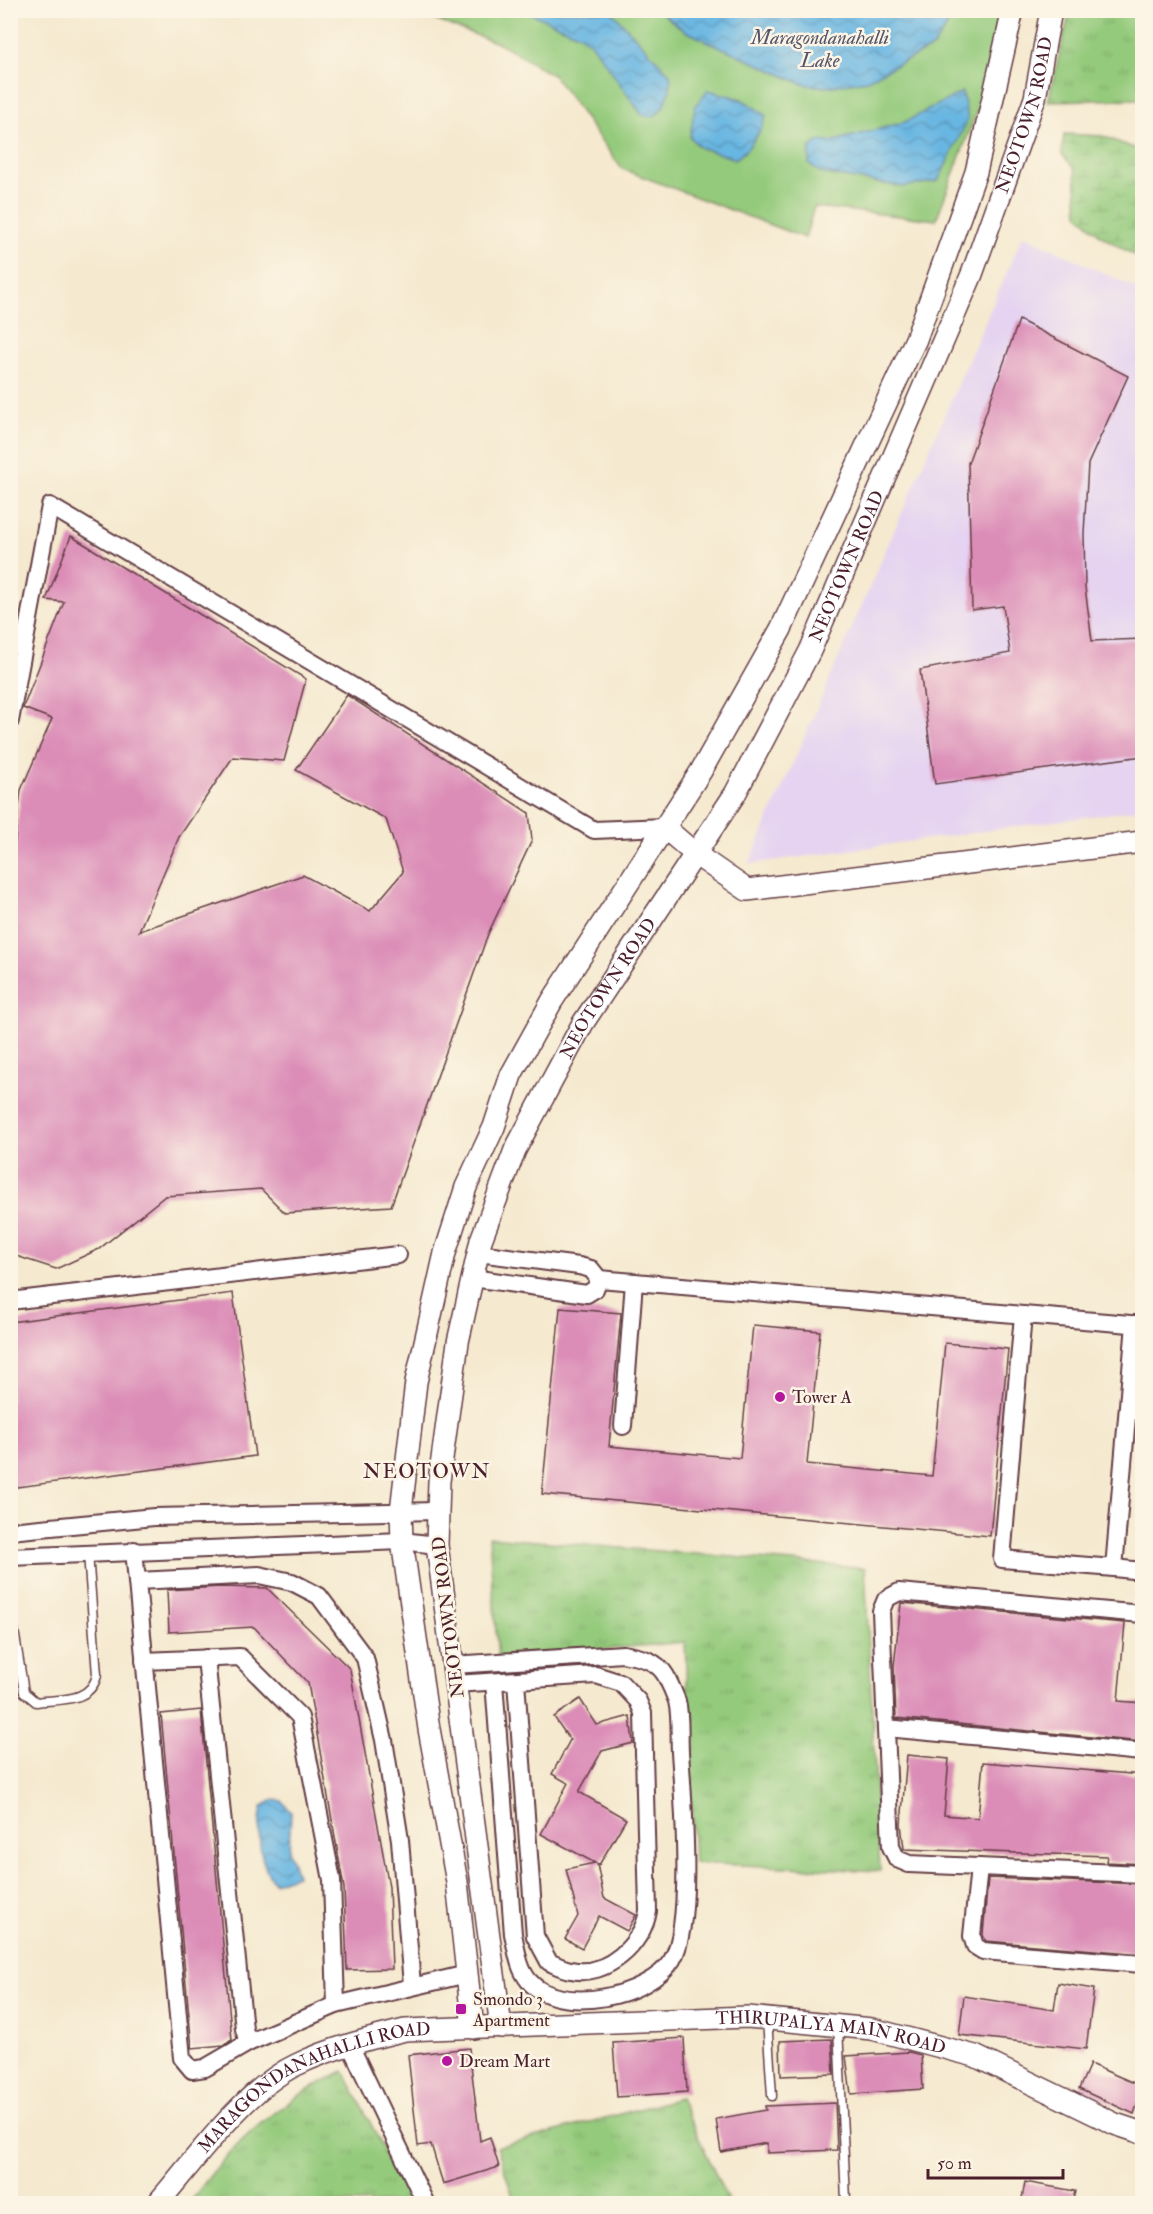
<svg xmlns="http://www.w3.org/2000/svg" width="1153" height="2214" viewBox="0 0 1153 2214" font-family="'IM FELL Double Pica',serif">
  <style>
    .built { fill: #e5d3f1 }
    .grass { fill: url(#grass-tufts); stroke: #6f7454; stroke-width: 1.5 }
    .wetland { fill: url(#wetland-marsh); stroke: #6f7454; stroke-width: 1.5 }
    .park { fill: #94ca7c; stroke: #6f7454; stroke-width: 1.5 }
    .water { fill: url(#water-waves); stroke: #596a86; stroke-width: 1.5 }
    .building { fill: #db8db7 }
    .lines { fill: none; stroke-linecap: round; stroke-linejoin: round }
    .service-casing { stroke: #643d44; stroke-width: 11 }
    .minor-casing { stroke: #643d44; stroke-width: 20 }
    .tertiary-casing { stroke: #643d44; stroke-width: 24 }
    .service { stroke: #fff; stroke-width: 8 }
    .minor { stroke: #fff; stroke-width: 16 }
    .tertiary { stroke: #fff; stroke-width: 21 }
    .poi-dot { fill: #b5179e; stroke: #fcf5e5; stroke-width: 2 }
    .labels { text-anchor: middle; stroke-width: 5; stroke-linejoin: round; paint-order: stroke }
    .street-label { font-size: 18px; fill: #4a1f2b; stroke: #fcf5e5 }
    .poi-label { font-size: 18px; fill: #4a1f2b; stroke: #fcf5e5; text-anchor: start }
    .water-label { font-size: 20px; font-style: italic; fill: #54546b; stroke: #fcf5e5 }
    .neighbourhood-label { font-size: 20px; letter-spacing: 1.5px; fill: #4a1f2b; stroke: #fcf5e5 }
  </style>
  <defs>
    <pattern id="grass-tufts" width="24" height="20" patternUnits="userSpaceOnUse" patternTransform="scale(1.5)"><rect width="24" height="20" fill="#94ca7c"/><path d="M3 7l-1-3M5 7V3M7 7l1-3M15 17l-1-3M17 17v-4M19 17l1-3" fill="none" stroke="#81ad6b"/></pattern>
    <pattern id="wetland-marsh" width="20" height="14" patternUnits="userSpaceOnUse" patternTransform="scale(1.5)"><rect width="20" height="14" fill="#94ca7c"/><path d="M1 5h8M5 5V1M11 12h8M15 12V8" fill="none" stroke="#81ad6b"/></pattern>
    <pattern id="water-waves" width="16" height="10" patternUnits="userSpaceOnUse" patternTransform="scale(1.5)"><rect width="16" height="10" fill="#68b6e2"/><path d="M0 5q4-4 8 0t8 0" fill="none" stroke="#5893b7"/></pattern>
  </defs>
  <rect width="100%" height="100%" fill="#fcf5e5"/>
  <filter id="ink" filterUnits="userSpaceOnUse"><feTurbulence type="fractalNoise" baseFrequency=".0167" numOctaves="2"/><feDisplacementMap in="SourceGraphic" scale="12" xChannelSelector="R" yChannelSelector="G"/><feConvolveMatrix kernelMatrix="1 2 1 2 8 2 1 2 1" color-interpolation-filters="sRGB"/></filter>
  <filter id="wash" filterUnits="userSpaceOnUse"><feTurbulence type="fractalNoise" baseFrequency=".008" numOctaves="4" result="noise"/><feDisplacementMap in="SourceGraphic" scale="24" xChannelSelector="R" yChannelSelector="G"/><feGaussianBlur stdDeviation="1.35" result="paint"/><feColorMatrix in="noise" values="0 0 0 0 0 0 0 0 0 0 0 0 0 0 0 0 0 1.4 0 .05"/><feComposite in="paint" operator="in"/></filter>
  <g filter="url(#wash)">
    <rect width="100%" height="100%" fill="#f5e9cf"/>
    <path class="built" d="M1023,235L1142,291V809L749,864Z"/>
    <g class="grass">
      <path d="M1070,11H1142V99L1048,101Z"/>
      <path d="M489,1537L865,1568L880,1871L694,1863L685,1642L498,1659Z"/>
      <path d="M344,2071L411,2203H190C230,2144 279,2101 344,2071Z"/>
      <path d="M680,2098L729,2203H515L497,2147Z"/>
    </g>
    <path class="wetland" d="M1064,134L1102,136L1142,151V260L1101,236L1078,214L1075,170L1062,154Z"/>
    <path class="park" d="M411,11H1000L986,87L936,220L814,207L805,238L622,169L554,76L503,45Z"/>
    <g class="water">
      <path d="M611,11L670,74C673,88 666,109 653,117L642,115L592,44L578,34L525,11Z"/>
      <path d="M659,11H952L947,26L933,47L867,80L827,87L802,84L685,31Z"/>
      <path d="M708,90L741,99L766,115C763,130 747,152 735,159L699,147L690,137L695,106Z"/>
      <path d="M962,92L968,119L938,181L903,187L821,173L809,164L810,148L819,141L830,142L905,122Z"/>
      <path d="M271,1800L282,1801L291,1812L289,1852L297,1875L274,1883C258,1861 257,1834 262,1807Z"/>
    </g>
    <g id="blocks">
      <g class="building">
        <path d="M1019,320L1128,376L1088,464L1084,533L1085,587L1092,641L1143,639V756L935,784L920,670L1010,653L1003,606L972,610L968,463Z"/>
        <path d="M71,536L306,679L284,761L233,757L179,837L139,931L303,875L370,911L403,872L386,819L296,770L347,695L529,813L532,840L488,934L391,1206L285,1213L261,1189L165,1196L99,1249L56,1269L10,1254V881L21,790L52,719L23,708L64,602L46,600Z"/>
        <path d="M233,1293L255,1456L10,1488V1322Z"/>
        <path d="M560,1308L621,1313L609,1446L740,1458L753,1325L820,1331L807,1464L932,1476L945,1343L1008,1349L990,1536L542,1494Z"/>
        <path d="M220,1587L267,1588L350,1669L389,1887L392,1969L347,1970L344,1888L308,1683L254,1627L169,1632L167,1590Z"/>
        <path d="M901,1603L1125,1623L1118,1701L1143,1703V1742L896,1718L894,1666Z"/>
        <path d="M580,1699L597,1725L630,1716L633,1743L602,1751L579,1792L626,1819L599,1865L597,1864L604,1898L636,1915L627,1931L599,1916L582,1948L565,1939L578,1916L566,1869L595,1863L541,1834L568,1783L552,1774L570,1740L554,1717Z"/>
        <path d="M201,1710L232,2040L224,2045L192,2048L161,1714Z"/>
        <path d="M907,1755L949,1759L944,1815L978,1818L983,1762L1143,1775V1864L1106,1862L1107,1856L904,1849L901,1824Z"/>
        <path d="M988,1878L1143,1884V1954L986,1941L983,1935Z"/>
        <path d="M1058,1983L1094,1989L1086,2049L959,2035L964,1996L1054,2010Z"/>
        <path d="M684,2038L687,2092L617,2097L613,2043Z"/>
        <path d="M832,2039L834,2074L781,2076L780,2041Z"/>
        <path d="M469,2048L480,2141L490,2137L499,2167L443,2184L431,2144L418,2146L408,2055Z"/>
        <path d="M909,2052L921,2055L923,2089L851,2094L846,2056Z"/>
        <path d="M1090,2064L1143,2087L1134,2114L1079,2089Z"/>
        <path d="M835,2103L837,2150L767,2153V2143L721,2152L716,2119L766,2110L765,2106Z"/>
        <path d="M1025,2182L1075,2191L1072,2204H1021Z"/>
      </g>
    </g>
  </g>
  <g filter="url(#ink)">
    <use href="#blocks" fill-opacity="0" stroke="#643d44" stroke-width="1.5"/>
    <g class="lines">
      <defs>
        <g id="service">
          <path d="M10,1605L24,1692L36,1702C60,1699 91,1703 97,1675L88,1553"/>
          <path d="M767,2019L772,2096"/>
          <path d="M838,2026L846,2200"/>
        </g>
        <g id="minor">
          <path d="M10,721L50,506L594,830L664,827"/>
          <path d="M472,1278L587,1294L595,1289L599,1279L591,1269L579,1266L478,1253"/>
          <path d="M599,1279L1142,1325"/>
          <path d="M10,1301L398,1255"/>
          <path d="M1023,1315L1002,1559L1114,1568"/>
          <path d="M1135,1324L1114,1568L1142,1571"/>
          <path d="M623,1426L634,1282"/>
          <path d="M10,1531L154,1517L438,1511"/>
          <path d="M134,1550L182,2058L192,2070L205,2068L248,2043"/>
          <path d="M10,1557L402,1541L437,1545"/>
          <path d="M137,1581L259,1575L292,1582L319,1596L365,1658L384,1740L400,1840L412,1985"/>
          <path d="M1142,1614L899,1592L886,1599L881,1611L891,1847L897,1859L909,1864L1142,1874"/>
          <path d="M206,1658L244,2029L248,2043L336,2005L467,1974"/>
          <path d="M144,1661L240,1657L300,1717L332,1880L336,2005"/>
          <path d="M453,1665L623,1654C640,1657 657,1660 666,1676C670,1684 674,1693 677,1701C681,1717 679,1736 680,1752C683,1798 694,1923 672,1960C649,1997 559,2016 529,1981C518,1968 517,1951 513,1934L494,1682"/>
          <path d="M455,1684L596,1675L621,1683L638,1701L643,1713L648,1911C643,1944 606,1978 571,1970C563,1969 556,1965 549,1962L535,1936L516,1681"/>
          <path d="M886,1728L1142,1752"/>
          <path d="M979,1867L972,1936L975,1946L983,1951L1142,1964"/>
          <path d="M349,2043L426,2204"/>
        </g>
        <g id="tertiary">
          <path d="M664,827L695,854L747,890L1142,842"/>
          <path id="s1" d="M501,2027L437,1545L439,1481L458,1342L481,1240L515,1150L583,1023L735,794L810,651L972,274L1035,98L1051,10"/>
          <path d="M473,2028L457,1882L429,1729L402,1541L401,1511L416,1382L445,1253L466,1187L494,1127L511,1075L552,1001L701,771L781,629L916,339L976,172L1013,10"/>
          <path id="s2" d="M157,2204C194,2161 245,2089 296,2065C331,2048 368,2039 405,2030L748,2017L872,2029L975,2056L1115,2124L1142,2133"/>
        </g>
      </defs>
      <use href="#service" class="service-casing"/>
      <use href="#minor" class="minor-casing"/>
      <use href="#tertiary" class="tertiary-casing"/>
      <use href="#service" class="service"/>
      <use href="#minor" class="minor"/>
      <use href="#tertiary" class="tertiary"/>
    </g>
  </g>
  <g class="poi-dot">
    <circle cx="780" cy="1397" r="6"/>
    <rect x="455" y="2003" width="12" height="12" rx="3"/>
    <circle cx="447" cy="2061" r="6"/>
  </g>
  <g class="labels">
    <g class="street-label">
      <text dy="6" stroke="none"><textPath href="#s1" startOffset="2050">NEOTOWN ROAD</textPath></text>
      <text dy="6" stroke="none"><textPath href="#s1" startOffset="1564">NEOTOWN ROAD</textPath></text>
      <text dy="6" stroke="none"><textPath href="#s1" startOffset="1078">NEOTOWN ROAD</textPath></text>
      <text transform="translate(448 1617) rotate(-97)" y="6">NEOTOWN ROAD</text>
      <text dy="6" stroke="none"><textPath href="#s2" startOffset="740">THIRUPALYA MAIN ROAD</textPath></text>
      <text dy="6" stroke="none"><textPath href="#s2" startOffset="204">MARAGONDANAHALLI ROAD</textPath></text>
    </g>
    <g class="poi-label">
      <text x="792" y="1403">Tower A</text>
      <text x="473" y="2005">Smondo 3<tspan x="473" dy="21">Apartment</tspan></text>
      <text x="459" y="2067">Dream Mart</text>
    </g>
    <g class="water-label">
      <text x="820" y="44">Maragondanahalli<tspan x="820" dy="23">Lake</tspan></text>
    </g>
    <g class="neighbourhood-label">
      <text x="427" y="1478">NEOTOWN</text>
    </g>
  </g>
  <rect width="1153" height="2214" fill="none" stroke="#fcf5e5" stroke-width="36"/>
  <path d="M928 2169v9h135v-9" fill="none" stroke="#4a1f2b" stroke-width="3"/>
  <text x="937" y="2169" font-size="18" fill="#4a1f2b" stroke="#fcf5e5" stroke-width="4.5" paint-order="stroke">50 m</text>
</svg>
